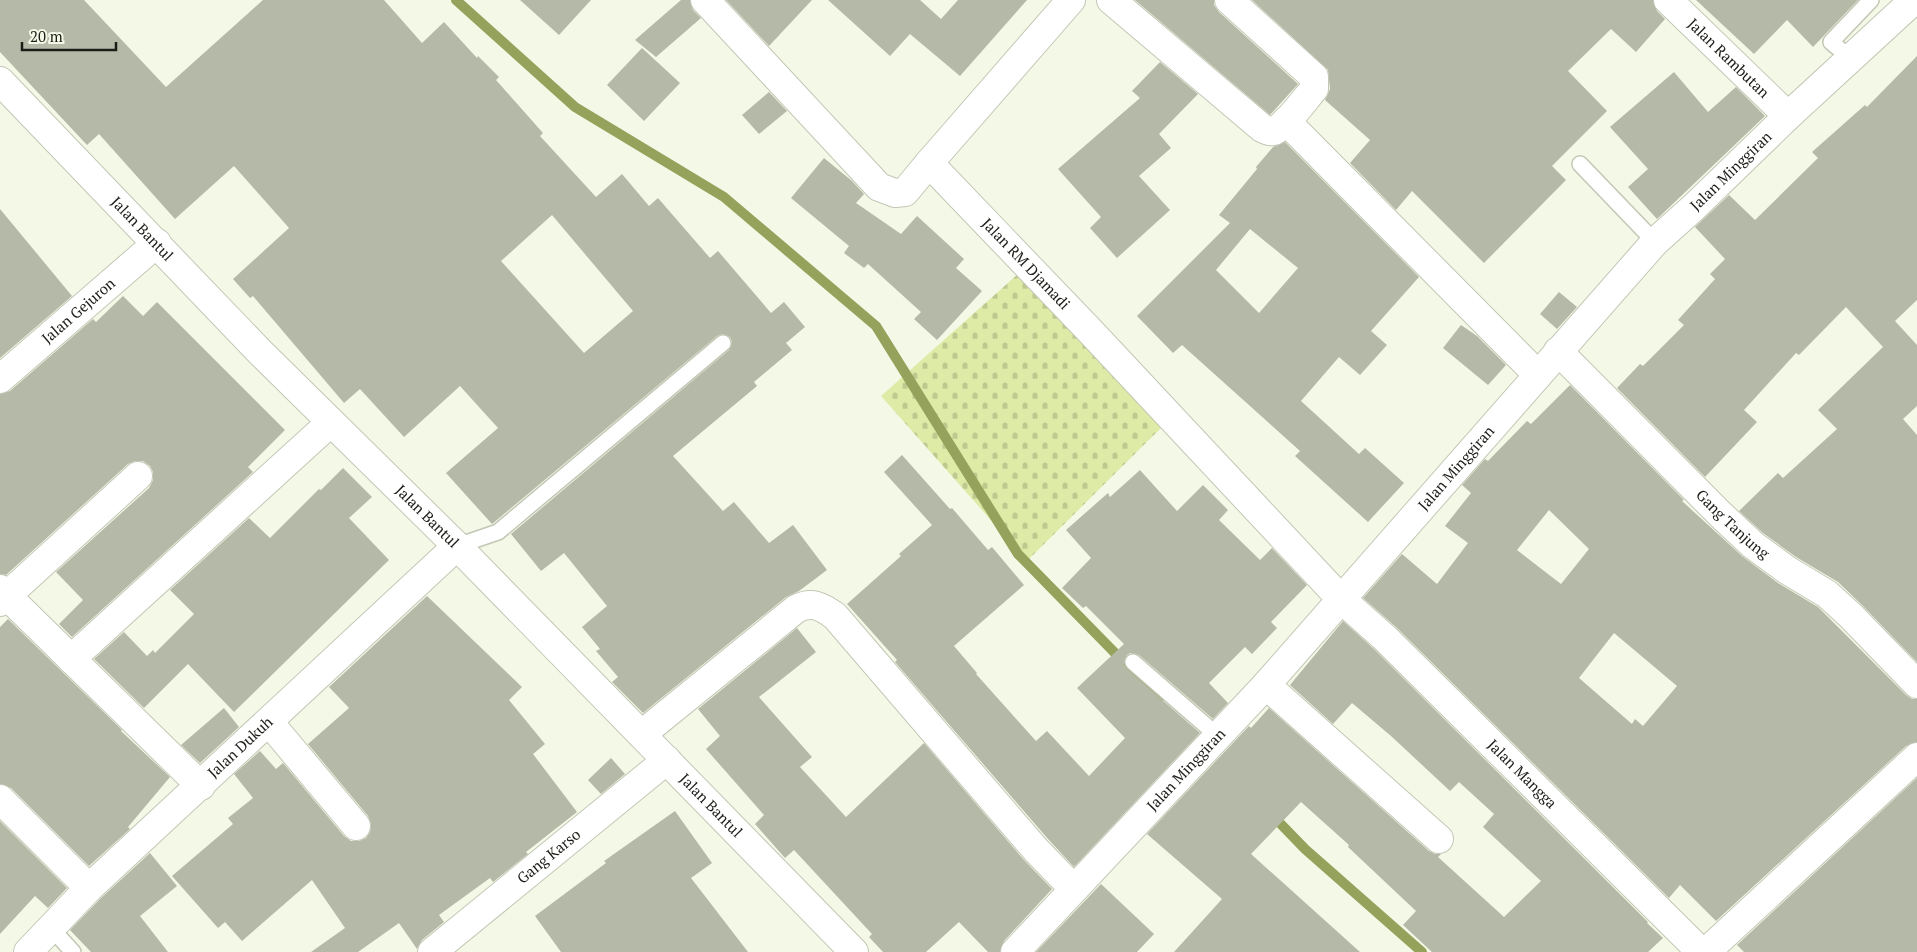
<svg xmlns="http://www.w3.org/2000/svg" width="1917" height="952" viewBox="0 0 1917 952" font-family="'PT Serif',serif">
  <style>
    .cemetery { fill: url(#cemetery-stones) }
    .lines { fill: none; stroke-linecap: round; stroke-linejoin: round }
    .stream { stroke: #95a25c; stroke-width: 10 }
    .building { fill: #b5b9a8; fill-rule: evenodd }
    .lane-casing { stroke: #c3c7b5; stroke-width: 18 }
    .street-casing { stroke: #c3c7b5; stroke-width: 30 }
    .secondary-casing { stroke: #c3c7b5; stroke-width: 30 }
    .primary-casing { stroke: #c3c7b5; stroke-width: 30 }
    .lane { stroke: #fff; stroke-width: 15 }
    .street { stroke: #fff; stroke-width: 28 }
    .secondary { stroke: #fff; stroke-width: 28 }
    .primary { stroke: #fff; stroke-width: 28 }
    .labels { text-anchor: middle; stroke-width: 5; stroke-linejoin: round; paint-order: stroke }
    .street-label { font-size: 15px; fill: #1c1d17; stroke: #f4f9e7 }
  </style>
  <defs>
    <pattern id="cemetery-stones" width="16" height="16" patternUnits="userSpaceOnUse" patternTransform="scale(1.25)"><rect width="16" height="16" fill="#ddeba7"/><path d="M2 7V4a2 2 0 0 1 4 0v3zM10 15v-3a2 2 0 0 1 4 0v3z" fill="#bdc98f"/></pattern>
  </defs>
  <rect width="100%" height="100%" fill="#f4f9e7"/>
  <path class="cemetery" d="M1027,266L1172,417L1027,561L881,396Z"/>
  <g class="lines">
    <g class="stream">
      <path d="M456,0L575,107L724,197L876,326L1018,554L1159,698"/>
      <path d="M1272,815L1305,849L1422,952"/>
    </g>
  </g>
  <g class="building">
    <path d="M0,0H84L166,87L263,0H384L422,43L444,22L477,58L478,56L499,77L496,80L543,133L540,136L596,197L622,174L649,206L658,198L710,258L718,251L771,313L784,302L805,327L786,343L792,350L754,382L757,386L673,456L723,511L734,502L769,543L793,525L827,570L799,591L786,597L643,713L612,682L618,677L596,651L600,649L582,627L607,606L564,553L541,571L511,534L729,350L732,342L730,337L722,334L717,336L492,524L446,473L498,428L460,386L404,437L360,389L344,403L253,296L250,298L233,279L289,228L234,166L175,219L99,134L87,145L0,52ZM552,215L633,311L584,353L501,261Z"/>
    <path d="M520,0H591L559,35Z"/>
    <path d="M681,0H690L693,10L701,18L656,57L635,40Z"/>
    <path d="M726,0H812L769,46Z"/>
    <path d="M828,0H920L941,19L958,0H1027L960,76L910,34L890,56Z"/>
    <path d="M1135,0H1214V5L1219,12L1298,84L1270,115Z"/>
    <path d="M1252,0H1653L1657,11L1665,19L1636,52L1611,29L1568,71L1607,111L1552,166L1566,180L1484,263L1412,191L1396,210L1350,163L1370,140L1325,100L1330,89L1328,70Z"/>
    <path d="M1696,0H1858L1813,47L1787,20L1754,54Z"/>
    <path d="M642,48L680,83L644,121L607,85Z"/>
    <path d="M1917,56V300L1895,321L1917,345V406L1903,419L1917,435V662L1862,605L1838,582L1796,557L1763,533L1739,511L1778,473L1783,478L1837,429L1818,410L1883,347L1846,307L1799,355L1796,353L1744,410L1757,422L1705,477L1617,388L1640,364L1643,366L1684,325L1678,320L1715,279L1710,274L1725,259L1695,227L1729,195L1755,220L1818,158L1812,152L1865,105L1867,107Z"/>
    <path d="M1160,62L1198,94L1159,134L1171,148L1139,176L1170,210L1117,258L1090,228L1101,217L1058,169L1140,98L1132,91Z"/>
    <path d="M1674,72L1708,112L1736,87L1765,116L1657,219L1628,187L1648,169L1610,127Z"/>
    <path d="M769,92L787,111L759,134L742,115Z"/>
    <path d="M1285,142L1419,277L1371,331L1387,345L1360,375L1339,357L1301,401L1359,454L1365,448L1404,483L1368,522L1295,456L1300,451L1182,345L1173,353L1137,316L1230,223L1219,215L1257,169L1256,167L1273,147ZM1250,229L1298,268L1259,313L1216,270Z"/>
    <path d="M824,158L852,181L864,194L856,203L901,234L917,216L964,259L956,268L982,291L937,340L914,319L921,312L868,264L864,268L844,253L849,246L791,198Z"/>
    <path d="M0,209L72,296L0,358Z"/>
    <path d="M1559,292L1577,307L1557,329L1540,314Z"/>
    <path d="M123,296L143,316L157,302L285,430L248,467L253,472L72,637L59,624L83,600L56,572L149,488L153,480V472L150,466L143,461H135L128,464L6,575L0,574V394L10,391L93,319L96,322Z"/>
    <path d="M1461,325L1477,336L1506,365L1488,385L1443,348Z"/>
    <path d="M1570,385L1684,500L1682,501L1742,556L1778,583L1818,607L1906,695L1912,699H1917V742L1906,746L1716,921L1680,885L1669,898L1396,627L1363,598L1402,554L1437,584L1468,543L1445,526L1471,493L1462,485L1485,459L1488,461L1527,421L1531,424ZM1549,510L1589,549L1561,584L1517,550ZM1614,633L1677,686L1643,726L1635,719L1632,724L1579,678Z"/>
    <path d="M902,455L950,509L952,508L988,550L992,547L1024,585L954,646L977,673L976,674L1036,741L1047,731L1089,776L1125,738L1077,688L1124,644L1086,606L1083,608L1062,588L1091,558L1066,530L1108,493L1110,497L1140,470L1177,511L1203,485L1228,510L1219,520L1260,560L1272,548L1307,585L1271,622L1277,628L1252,654L1245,647L1209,683L1228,703L1213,719L1139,655L1130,653L1126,656L1124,665L1127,669L1200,733L1074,867L1048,839L895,662L897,660L847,604L901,556L899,554L932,525L884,472Z"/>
    <path d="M343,468L372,497L349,518L389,560L234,712L188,664L144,708L94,659L124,632L147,656L153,650L155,653L194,614L170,590L249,518L270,538L319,489L321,490Z"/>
    <path d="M427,596L522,687L509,700L545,744L533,754L577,812L526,852L528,854L493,882L490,878L439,915L444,922L422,940L417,949L399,923L358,952H311L345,928L312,880L242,941L225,922L218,928L172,876L233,824L228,818L253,798L234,774L260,751L276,769L283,763L344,836L351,841H359L366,838L370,832L371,824L368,816L308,744L349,708L329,687Z"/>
    <path d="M8,619L122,730L121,731L170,777L128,827L130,829L89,866L11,788L0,784V627Z"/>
    <path d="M1343,621L1374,649L1648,922L1647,923L1663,938L1648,952H1432L1403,925L1416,911L1348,847L1349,845L1301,802L1251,854L1360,952H1174L1222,899L1147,834L1249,726L1251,728L1269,708L1429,851L1435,854H1441L1438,857L1504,917L1541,881L1483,827L1494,814L1459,782L1450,791L1391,736L1352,703L1333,724L1290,685Z"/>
    <path d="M797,628L816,652L759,697L812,757L800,767L846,817L924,743L1024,860L1052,889L1004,941L1000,952H988L959,922L926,952H883L869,937L872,934L794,850L785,858L755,824L764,815L706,749L720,736L698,709Z"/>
    <path d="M224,708L239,727L200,763L181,745Z"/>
    <path d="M611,758L625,774L601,794L588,780Z"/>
    <path d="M1917,778V952H1744L1737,945Z"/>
    <path d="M675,811L712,863L691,878L748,952H561L535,916L606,863L604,861Z"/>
    <path d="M0,821L67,888L48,908L35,896L0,934Z"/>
    <path d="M150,853L177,886L140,916L168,952H91L70,930L100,899Z"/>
    <path d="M1101,884L1154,934L1137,952H1036Z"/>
  </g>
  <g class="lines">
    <defs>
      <g id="lane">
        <path d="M1850,58L1831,42L1871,0"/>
        <path d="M1580,164L1655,242"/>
        <path d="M457,546L498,532L723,343"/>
        <path d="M1133,662L1219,737"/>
        <path d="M51,928L73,952"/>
      </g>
      <g id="street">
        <path id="s1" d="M705,0L879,187L895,193L905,192L929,163L1092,333L1341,599L1385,638L1701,952"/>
        <path d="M1111,0L1262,128C1266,130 1270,132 1274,131C1286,126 1305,99 1314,89V77L1229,0"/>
        <path id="s2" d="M1668,0L1788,116"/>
        <path d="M1286,121L1538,375"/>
        <path d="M929,163L1071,0"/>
        <path id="s3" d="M1558,351L1721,515L1753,545L1787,570L1827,594L1851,616L1917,684"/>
        <path id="s4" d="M0,379L157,243"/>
        <path d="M0,589L201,786"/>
        <path d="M0,602L138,476"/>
        <path d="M71,659L330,423"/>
        <path d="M1266,685L1439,839"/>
        <path d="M269,722L356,826"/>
        <path d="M642,734L796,609C812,601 821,606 835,616L1036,850L1074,889"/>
        <path d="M0,799L89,888"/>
        <path id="s5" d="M28,952L89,888L457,546"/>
        <path id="s6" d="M432,952L667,760"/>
        <path d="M1706,952L1917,757"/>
      </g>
      <g id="secondary">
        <path id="s7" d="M1015,952L1266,685L1655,242L1693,208L1788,116L1914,0"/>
      </g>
      <g id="primary">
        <path id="s8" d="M0,81L260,352L457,546L854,952"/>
      </g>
    </defs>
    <use href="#lane" class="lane-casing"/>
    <use href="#street" class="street-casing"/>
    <use href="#secondary" class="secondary-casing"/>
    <use href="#primary" class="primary-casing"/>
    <use href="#lane" class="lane"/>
    <use href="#street" class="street"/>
    <use href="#secondary" class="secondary"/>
    <use href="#primary" class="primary"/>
  </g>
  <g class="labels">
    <g class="street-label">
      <text dy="5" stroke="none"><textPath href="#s2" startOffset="84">Jalan Rambutan</textPath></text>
      <text dy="5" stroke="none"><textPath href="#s7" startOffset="1060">Jalan Minggiran</textPath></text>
      <text dy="5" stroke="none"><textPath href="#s8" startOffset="205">Jalan Bantul</textPath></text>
      <text dy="5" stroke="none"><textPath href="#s1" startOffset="460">Jalan RM Djamadi</textPath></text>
      <text dy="5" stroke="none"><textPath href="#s4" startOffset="104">Jalan Gejuron</textPath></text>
      <text dy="5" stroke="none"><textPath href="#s7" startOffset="655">Jalan Minggiran</textPath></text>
      <text dy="5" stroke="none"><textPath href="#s8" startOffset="610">Jalan Bantul</textPath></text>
      <text dy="5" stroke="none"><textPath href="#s3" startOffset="246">Gang Tanjung</textPath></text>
      <text dy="5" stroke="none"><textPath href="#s5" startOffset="295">Jalan Dukuh</textPath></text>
      <text dy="5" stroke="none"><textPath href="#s7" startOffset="250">Jalan Minggiran</textPath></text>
      <text dy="5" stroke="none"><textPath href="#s1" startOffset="1172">Jalan Mangga</textPath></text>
      <text dy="5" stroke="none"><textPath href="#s8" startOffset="1015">Jalan Bantul</textPath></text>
      <text dy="5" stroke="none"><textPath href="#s6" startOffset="151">Gang Karso</textPath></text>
    </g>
  </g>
  <path d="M22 42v8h94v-8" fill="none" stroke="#1c1d17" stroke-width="2.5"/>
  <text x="30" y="42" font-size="15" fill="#1c1d17" stroke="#f4f9e7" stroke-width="4" paint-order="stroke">20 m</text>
</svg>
